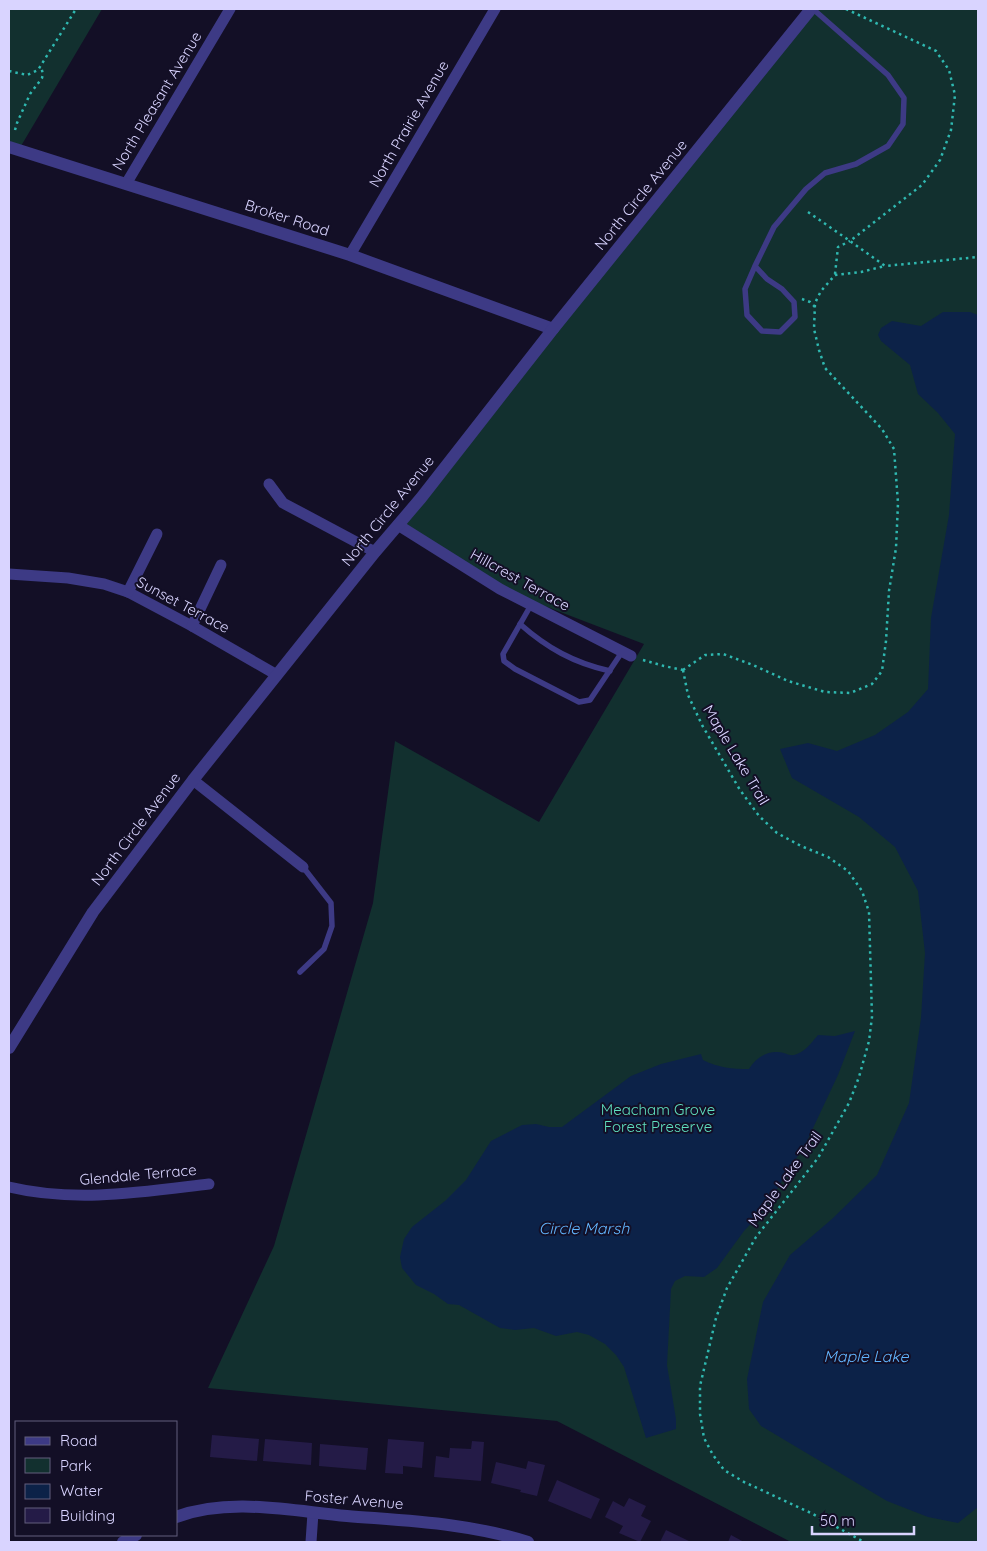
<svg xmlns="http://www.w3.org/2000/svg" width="987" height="1551" viewBox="0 0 987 1551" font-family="Quicksand,sans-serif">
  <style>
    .green { fill: #12302f }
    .water { fill: #0c2248 }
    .building { fill: #241b47 }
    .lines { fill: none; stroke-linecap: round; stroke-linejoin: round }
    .path { stroke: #2fb8b0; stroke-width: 2.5; stroke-dasharray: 2.5 4; stroke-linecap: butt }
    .service { stroke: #3d3a85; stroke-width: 5.5 }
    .minor { stroke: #3d3a85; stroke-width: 11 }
    .tertiary { stroke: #3d3a85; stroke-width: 12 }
    .labels { text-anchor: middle; stroke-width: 4; stroke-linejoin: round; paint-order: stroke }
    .street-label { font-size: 15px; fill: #d9d4ff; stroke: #130f26 }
    .park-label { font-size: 15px; fill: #5fe0c0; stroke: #130f26 }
    .water-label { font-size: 16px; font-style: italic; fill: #62b6ff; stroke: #130f26 }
  </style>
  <rect width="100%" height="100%" fill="#130f26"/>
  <g class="green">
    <path d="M9,9H102L21,146L9,142Z"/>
    <path d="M812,9H978V1542H791L557,1421L208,1388L274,1246L373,903L395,741L539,822L644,644L500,589L398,525Z"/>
  </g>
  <g class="water">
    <path d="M943,312H970L978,315V1507L958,1523L928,1517L887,1501L761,1426L749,1409L747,1379L763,1302L790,1255L832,1219L877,1175L909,1103L921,1018L925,953L918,891L895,847L859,817L792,778L780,749L808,743L837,751L875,735L908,712L928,689L931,618L949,515L955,434L938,413L918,394L910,365L881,341L878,335L881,328L892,321L921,326Z"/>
    <path d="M855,1031L838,1075L806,1143L763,1211L744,1231L717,1268L704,1277L685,1276L675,1281L671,1289L667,1365L676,1419V1429L646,1438L624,1367L616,1355L605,1344L589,1335L577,1332L556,1336L534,1328L515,1330L500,1328L459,1305L448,1304L434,1294L416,1285L402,1268L400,1257L404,1239L412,1227L445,1201L466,1180L491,1141L522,1125L536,1124L549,1127H562L631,1076L661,1064L701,1054L703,1060C719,1068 732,1069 749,1069C755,1059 766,1051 778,1052C784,1052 789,1056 794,1055C804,1053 812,1042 818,1035L835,1036Z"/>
  </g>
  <g class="building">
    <path d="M212,1435L259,1439L257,1461L210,1457Z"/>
    <path d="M265,1439L312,1443L311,1465L263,1461Z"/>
    <path d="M388,1439L424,1442L422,1468L403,1466V1474L385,1473Z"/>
    <path d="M472,1441L484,1442L481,1481L434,1477L436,1456L449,1458L450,1448L471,1449Z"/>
    <path d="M320,1444L368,1448L366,1470L319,1466Z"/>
    <path d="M528,1461L545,1465L537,1496L520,1492L521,1490L491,1483L496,1462L526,1469Z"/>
    <path d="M557,1480L600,1499L591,1519L548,1501Z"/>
    <path d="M629,1498L646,1506L641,1516L651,1521L640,1542L619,1533L623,1526L605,1517L613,1501L624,1507Z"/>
    <path d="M666,1530L691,1542H660Z"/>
    <path d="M731,1535L744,1542H728Z"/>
  </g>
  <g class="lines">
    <g class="path">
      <path d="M846,9L936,51L949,70L955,95L951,130L940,160L922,185L850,241L885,266L978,257"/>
      <path d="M9,71L27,75L38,70L76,9"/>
      <path d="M15,130L17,123L30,94L42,78L43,74L41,67"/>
      <path d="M808,212L850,241"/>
      <path d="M835,274L838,247L850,241"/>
      <path d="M802,299L810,302L815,307"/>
      <path d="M643,660L664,666L683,670"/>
      <path d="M683,670L688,695L702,725L740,790L759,816L777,833L801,846L828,857L848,871L862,891L869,912L872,1017L869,1041L859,1077L849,1103L818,1158L756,1237L727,1288L716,1318L700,1386V1414L704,1438L713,1455L724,1470L744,1482L811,1513L864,1542"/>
      <path d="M683,670L705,655L723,654L753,665L788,681L825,692L850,693L872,684L882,671L886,641L889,591L896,548L898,503L894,449L882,429L825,368L819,350L814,329L815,303L821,291L835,275L861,272L885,266"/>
    </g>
    <g class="service">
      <path d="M755,266L767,279L782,289L794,302L795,317L780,332L762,331L747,315L745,289L755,266L774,227L806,189L825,173L856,164L888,146L903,124L904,98L888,75L813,9"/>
      <path d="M531,605L503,654L504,661L515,669L579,702L590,700L622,652"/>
      <path d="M520,624C547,648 574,663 610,671"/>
      <path d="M300,972L324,949L332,926L331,903L303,867"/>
    </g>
    <g class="minor">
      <path d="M126,184L230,9"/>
      <path d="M350,255L495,9"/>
      <path d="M269,484L283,503L375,552"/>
      <path d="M398,525L500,589L631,656"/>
      <path d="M9,574L68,578L104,584L128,592L192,626L277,675"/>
      <path d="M128,592L157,534"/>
      <path d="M192,626L221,565"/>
      <path d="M193,780L303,867"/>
      <path d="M9,1187C76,1203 142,1192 209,1184"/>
      <path d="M311,1542L313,1513"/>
    </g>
    <g class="tertiary">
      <path d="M9,147L350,255L553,329"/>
      <path d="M9,1048L93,912L193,780L375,552L421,498L553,329L811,9"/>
      <path d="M176,1517C230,1497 291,1511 347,1516C408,1521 469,1523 528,1542"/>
      <path d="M123,1542L136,1535"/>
    </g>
  </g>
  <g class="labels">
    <g class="street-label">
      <text transform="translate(157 101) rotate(-59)" y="5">North Pleasant Avenue</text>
      <text transform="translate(409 124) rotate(-60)" y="5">North Prairie Avenue</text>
      <text transform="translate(641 195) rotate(-51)" y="5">North Circle Avenue</text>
      <text transform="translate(287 218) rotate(18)" y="5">Broker Road</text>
      <text transform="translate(388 511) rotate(-51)" y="5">North Circle Avenue</text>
      <text transform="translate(520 580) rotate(29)" y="5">Hillcrest Terrace</text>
      <text transform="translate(183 605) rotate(28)" y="5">Sunset Terrace</text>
      <text transform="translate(736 755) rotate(59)" y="5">Maple Lake Trail</text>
      <text transform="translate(136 829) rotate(-53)" y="5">North Circle Avenue</text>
      <text transform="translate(138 1175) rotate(-5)" y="5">Glendale Terrace</text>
      <text transform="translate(785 1179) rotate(-54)" y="5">Maple Lake Trail</text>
      <text transform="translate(354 1500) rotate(5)" y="5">Foster Avenue</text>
    </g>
    <g class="park-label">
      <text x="658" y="1115">Meacham Grove<tspan x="658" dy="17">Forest Preserve</tspan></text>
    </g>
    <g class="water-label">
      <text x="584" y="1234">Circle Marsh</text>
      <text x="866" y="1362">Maple Lake</text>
    </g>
  </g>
  <rect width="987" height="1551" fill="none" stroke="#d9d4ff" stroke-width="20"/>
  <rect x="15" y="1421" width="162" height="115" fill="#130f26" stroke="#625e7d"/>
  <rect x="25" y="1437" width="25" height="8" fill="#3d3a85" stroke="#625e7d"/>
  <text x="60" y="1446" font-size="15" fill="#d9d4ff">Road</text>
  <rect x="25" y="1458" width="25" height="15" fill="#12302f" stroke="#625e7d"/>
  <text x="60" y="1471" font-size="15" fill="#d9d4ff">Park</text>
  <rect x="25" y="1484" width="25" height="15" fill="#0c2248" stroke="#625e7d"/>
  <text x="60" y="1496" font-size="15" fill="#d9d4ff">Water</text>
  <rect x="25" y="1508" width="25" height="15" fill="#241b47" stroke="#625e7d"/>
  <text x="60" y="1521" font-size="15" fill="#d9d4ff">Building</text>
  <path d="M812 1526v8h102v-8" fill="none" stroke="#d9d4ff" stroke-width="2.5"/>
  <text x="820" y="1526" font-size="15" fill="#d9d4ff" stroke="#130f26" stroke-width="4" paint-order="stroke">50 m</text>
</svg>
